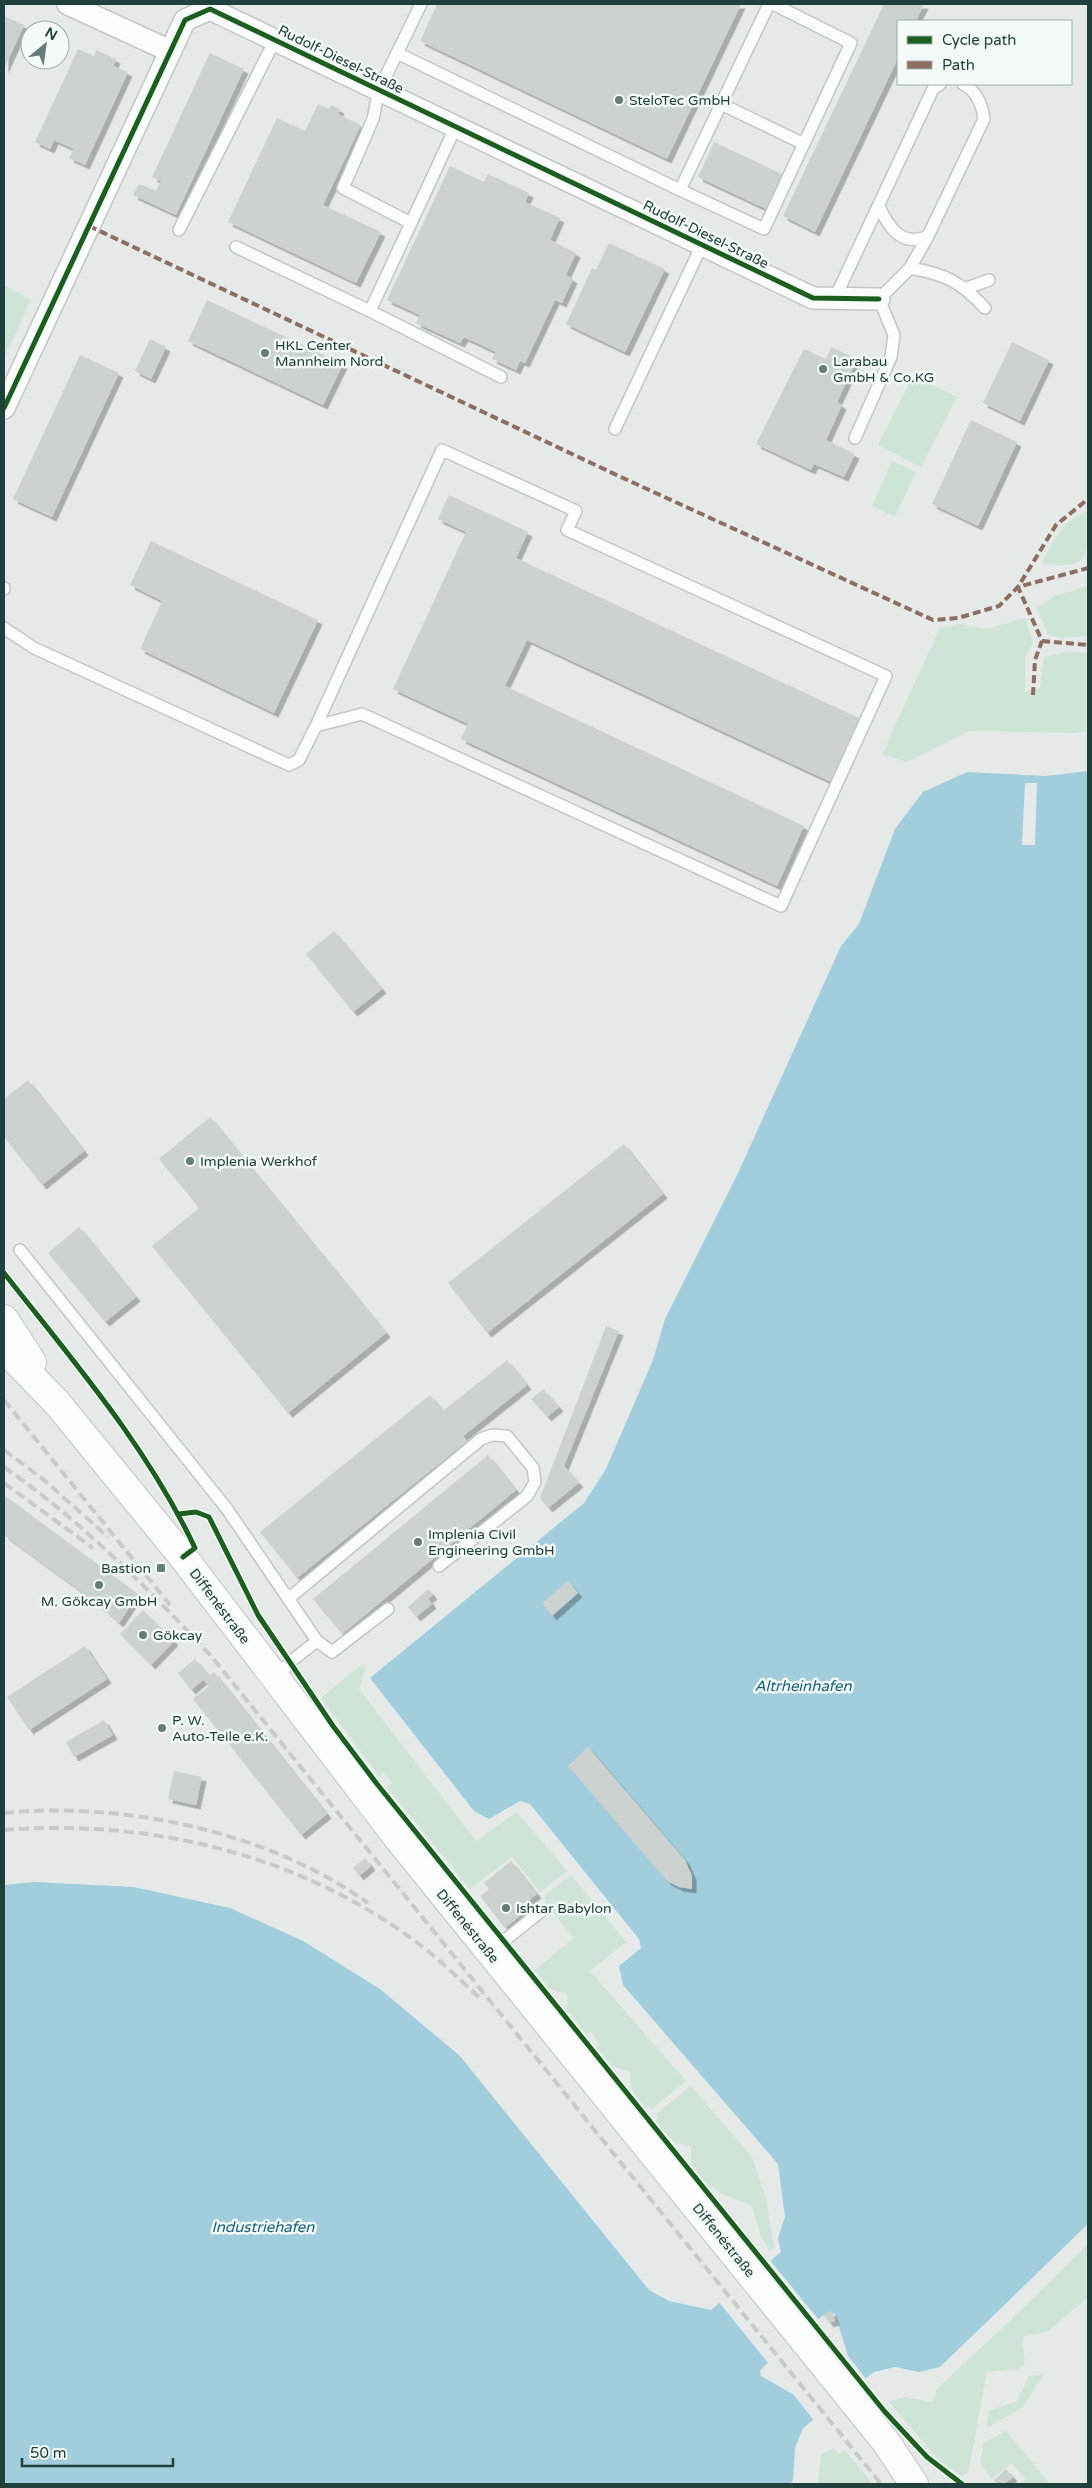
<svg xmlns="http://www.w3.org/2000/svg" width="1092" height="2488" viewBox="0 0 1092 2488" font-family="'Varela Round',sans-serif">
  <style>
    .green { fill: #cde4d7 }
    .water { fill: #a2cddc }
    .pier { fill: #e5eae9 }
    .building { fill: #ccd2d0; filter: url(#shadow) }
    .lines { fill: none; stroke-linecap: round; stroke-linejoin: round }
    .service-casing { stroke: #c2c7c6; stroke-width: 14 }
    .minor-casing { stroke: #c2c7c6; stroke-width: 24 }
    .secondary-casing { stroke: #c0c8c6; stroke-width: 30 }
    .service { stroke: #fbfcfc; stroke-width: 11 }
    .minor { stroke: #fbfcfc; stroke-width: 21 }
    .secondary { stroke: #fbfcfc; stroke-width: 28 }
    .rail { stroke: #c7cbca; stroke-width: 4; stroke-dasharray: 10 5; stroke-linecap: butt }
    .quiet { stroke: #8d6e63; stroke-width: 4; stroke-dasharray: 8 4; stroke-linecap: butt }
    .cycleway-casing { stroke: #f3faf7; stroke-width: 8 }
    .cycleway { stroke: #1b5e20; stroke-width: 5 }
    .poi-dot { fill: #657c78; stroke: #f3faf7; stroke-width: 2 }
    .labels { text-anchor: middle; stroke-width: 5; stroke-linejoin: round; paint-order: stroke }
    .street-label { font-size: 14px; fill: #20403b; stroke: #f3faf7 }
    .poi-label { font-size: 14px; fill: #20403b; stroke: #f3faf7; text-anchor: start }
    .water-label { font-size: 15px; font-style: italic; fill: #156381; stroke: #f3faf7 }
  </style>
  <defs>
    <filter id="shadow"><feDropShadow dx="4.5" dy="4.5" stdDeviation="0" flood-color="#0004"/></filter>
  </defs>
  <rect width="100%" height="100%" fill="#e5eae9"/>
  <g class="green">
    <path d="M4,285L31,300L4,358Z"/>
    <path d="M913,376L957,397L921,467L878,445Z"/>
    <path d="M892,461L916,472L895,517L872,506Z"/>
    <path d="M1088,512C1088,553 1092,572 1042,563C1052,544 1065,516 1088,512Z"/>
    <path d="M1088,586V636L1062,638L1048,635L1037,608L1055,596Z"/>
    <path d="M1025,618L1033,643L1025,657V692L1040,688L1044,657L1069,651L1086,653L1088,657V731L1076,733L969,731L907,762L882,754L940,628L959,624L987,629Z"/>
    <path d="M362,1664L366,1669L359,1689L476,1841L517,1812L567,1871L540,1892L512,1857L470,1889L387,1787L392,1784L384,1772L379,1776L321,1698Z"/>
    <path d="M571,1875L626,1942L590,1971L686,2081L652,2109L649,2106L646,2109L631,2088L630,2071L612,2067L597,2047L600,2044L591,2032L587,2035L567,2009V1994L550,1989L535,1970L574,1938L545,1903V1895Z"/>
    <path d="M691,2086L752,2157L766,2198L774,2247L770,2250L761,2237L752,2206L720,2193L713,2186L710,2188L691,2163V2146L675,2143L655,2120L659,2117L656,2114Z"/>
    <path d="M1087,2245L1088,2296L1086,2299L1047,2332L1024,2336C1020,2345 1026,2355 1024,2365L1018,2369L987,2372L968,2473L961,2476L939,2460L889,2402L904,2397L932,2402L937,2389L1014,2317Z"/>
    <path d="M1044,2374L1022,2408L986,2428L989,2411L1017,2401L1029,2376Z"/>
    <path d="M1006,2431L1050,2484H1020L1025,2479L1012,2463L992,2479L980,2464L984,2443Z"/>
    <path d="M834,2448L839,2454L845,2450L873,2484H818L821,2454Z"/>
  </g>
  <path class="water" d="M1088,771V2224L940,2367L919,2372L895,2367L874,2372L803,2428L795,2448L793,2480L790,2484H4V1885L34,1882L134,1887L230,1908L303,1941L380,1989L460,2056L649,2290L669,2301L711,2310L781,2252L778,2238L785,2217L778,2164L623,1985L619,1966L641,1948L639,1939L530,1804L520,1801L489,1819L474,1811L370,1678L584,1503L606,1469L653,1360L665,1319L738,1173L841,946L859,924L895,829L923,792L967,772L1045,776Z"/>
  <g class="pier">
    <path d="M1025,783H1037L1035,845H1022Z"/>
    <path d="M769,2259L818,2319L829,2312L835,2314L848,2356L867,2380L815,2422L794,2395L761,2376L760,2370L768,2363L718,2301Z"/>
  </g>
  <g class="building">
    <path d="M437,4H741L667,159L420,41Z"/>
    <path d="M884,4H924L916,21H898V58L815,232L783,216Z"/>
    <path d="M4,16L24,25L4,69Z"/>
    <path d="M78,49L94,56L96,50L116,59L113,66L128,72L85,165L69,158L74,149L54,140L50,149L35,142Z"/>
    <path d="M210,53L244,69L176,215L133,195L139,184L156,191L161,181L152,177Z"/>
    <path d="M318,104L329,109L331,105L340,109L338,114L361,125L323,205L381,232L356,283L228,222L277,118L305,131Z"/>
    <path d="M714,142L782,174L766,209L698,177Z"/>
    <path d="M450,166L484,182L488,174L529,193L525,202L560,218L550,240L576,253L566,275L573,279L562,303L555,300L525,363L520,361L516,370L492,359L496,352L464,337L460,343L416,323L420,315L387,300Z"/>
    <path d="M609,243L665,269L625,352L566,324L592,268L596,270Z"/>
    <path d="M207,300L343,364L323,405L188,341Z"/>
    <path d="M150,339L166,347L151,379L135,371Z"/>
    <path d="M1012,342L1049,360L1020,421L983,403Z"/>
    <path d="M831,347L857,359L837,402L842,405L826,440L855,454L844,477L814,464L811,470L756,444L804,349L826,359Z"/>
    <path d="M80,355L119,373L52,517L13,499Z"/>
    <path d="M971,420L1017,442L978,526L932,504Z"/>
    <path d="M449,495L528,532L516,558L861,719L831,782L527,640L505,686L804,826L777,886L461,739L468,724L393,689L466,532L438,519Z"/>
    <path d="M151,541L318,620L274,713L140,649L162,601L130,585Z"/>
    <path d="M334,931L382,989L353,1012L306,954Z"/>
    <path d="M28,1080L84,1151L42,1185L4,1137V1099Z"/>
    <path d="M210,1117L386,1333L288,1413L152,1246L199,1208L159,1159Z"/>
    <path d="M624,1144L663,1194L487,1333L448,1283Z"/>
    <path d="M79,1227L136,1297L105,1322L48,1253Z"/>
    <path d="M606,1326L619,1331L564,1466L579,1483L548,1508L540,1498Z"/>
    <path d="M507,1360L527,1385L463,1436L467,1441L297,1578L260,1532L430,1395L443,1411Z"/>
    <path d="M543,1389L559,1407L547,1417L531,1399Z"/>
    <path d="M488,1455L516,1490L342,1634L313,1599Z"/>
    <path d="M4,1495L138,1594L119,1623L89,1597L4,1535Z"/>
    <path d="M568,1581L578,1593L552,1616L542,1603Z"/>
    <path d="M428,1589L433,1595L428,1599L432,1604L416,1617L408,1607Z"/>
    <path d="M143,1610L174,1641L151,1665L120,1634Z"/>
    <path d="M85,1646L107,1679L29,1730L7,1697Z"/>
    <path d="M195,1659L209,1676L214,1672L327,1814L301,1835L193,1699L209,1686L203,1680L191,1690L178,1673Z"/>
    <path d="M104,1720L113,1735L74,1757L66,1742Z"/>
    <path d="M588,1747L685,1860L692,1876V1889L679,1887L667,1881L568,1766Z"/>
    <path d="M174,1771L202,1777L196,1805L168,1799Z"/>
    <path d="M365,1858L371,1866L359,1876L353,1868Z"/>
    <path d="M511,1861L537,1894L528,1901L532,1906L505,1928L480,1896L489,1889L484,1883Z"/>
    <path d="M828,2311L832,2312L835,2321L829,2323L824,2315Z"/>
    <path d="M1006,2469L1013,2477L1004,2484H997L994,2480Z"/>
  </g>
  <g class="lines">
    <defs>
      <g id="service">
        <path d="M397,53L680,190L769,4"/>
        <path d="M721,104L804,144"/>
        <path d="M680,190L764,229L851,43L773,4"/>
        <path d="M879,206C888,227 902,248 928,236L984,119C982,104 977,91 963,84"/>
        <path d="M411,223L456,126"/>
        <path d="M179,230L275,40"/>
        <path d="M236,247L370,311L411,223L343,188L373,119L379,90L421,4"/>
        <path d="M910,268C945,274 961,282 985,308"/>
        <path d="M967,288L989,280"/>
        <path d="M835,298L933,89L940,84"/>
        <path d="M370,311L501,377"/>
        <path d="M615,429L702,245"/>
        <path d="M855,438L891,357L894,335L879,299L910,268L928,236"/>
        <path d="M4,588V589"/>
        <path d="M4,628L34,648L289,765L299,760L316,726L362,714L781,906L886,676L567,530L576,511L442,450L316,726"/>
        <path d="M20,1250L227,1509L317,1641"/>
        <path d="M288,1599L481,1439L492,1435L507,1436L533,1468L535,1482L527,1496L439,1566"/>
        <path d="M276,1679L290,1662L317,1641L332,1652L388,1609"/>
        <path d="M490,1952L540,1912"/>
      </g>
      <g id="minor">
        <path d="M68,4L170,51"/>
        <path d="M4,408L185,20L210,9L813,298L879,299"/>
      </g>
      <g id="secondary">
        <path d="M4,1319L32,1362"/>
        <path d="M4,1348L58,1404L183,1557L397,1837L886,2442L914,2484"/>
      </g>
    </defs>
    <use href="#service" class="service-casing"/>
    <use href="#minor" class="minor-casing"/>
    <use href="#secondary" class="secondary-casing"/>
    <use href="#service" class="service"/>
    <use href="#minor" class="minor"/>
    <use href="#secondary" class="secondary"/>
    <g class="rail">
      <path d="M4,1400L170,1605"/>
      <path d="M4,1450L44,1480L108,1537"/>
      <path d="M4,1467C80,1520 148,1588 211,1656L881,2484"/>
      <path d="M4,1483L93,1548"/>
      <path d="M4,1813C124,1801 269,1832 368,1903"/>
      <path d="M4,1830C142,1819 286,1851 401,1931C431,1951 456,1976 482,2000"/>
    </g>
    <g class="quiet">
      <path d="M89,226L623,478L933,620L958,618L999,606L1018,587L1056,525L1088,499"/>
      <path d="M1042,641L1088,645"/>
      <path d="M1033,695L1035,660L1042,641L1018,587L1088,568"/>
    </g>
    <defs>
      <g id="cycleway">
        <path d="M4,408L185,20L210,9L813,298L879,299"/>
        <path d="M4,1273C73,1361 147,1446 195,1548L183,1557"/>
        <path d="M179,1514L196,1512L209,1517L258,1615L333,1726L377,1784L885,2412L927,2457L962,2484"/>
      </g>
    </defs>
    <use href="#cycleway" class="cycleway-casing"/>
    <use href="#cycleway" class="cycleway"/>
  </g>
  <g class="poi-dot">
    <circle cx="619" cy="100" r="5"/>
    <circle cx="265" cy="353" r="5"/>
    <circle cx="823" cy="369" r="5"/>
    <circle cx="190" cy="1161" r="5"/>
    <circle cx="418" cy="1542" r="5"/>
    <rect x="156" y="1563" width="10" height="10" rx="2.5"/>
    <circle cx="99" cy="1585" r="5"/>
    <circle cx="143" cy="1635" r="5"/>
    <circle cx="162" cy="1728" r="5"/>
    <circle cx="506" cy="1908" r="5"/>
  </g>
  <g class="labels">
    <g class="street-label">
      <text transform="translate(341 59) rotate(26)" y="5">Rudolf-Diesel-Straße</text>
      <text transform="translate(706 234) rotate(26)" y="5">Rudolf-Diesel-Straße</text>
      <text transform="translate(220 1606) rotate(53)" y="5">Diffenéstraße</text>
      <text transform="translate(468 1926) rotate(51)" y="5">Diffenéstraße</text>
      <text transform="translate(724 2240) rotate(51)" y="5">Diffenéstraße</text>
    </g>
    <g class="poi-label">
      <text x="629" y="105">SteloTec GmbH</text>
      <text x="275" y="350">HKL Center<tspan x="275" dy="16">Mannheim Nord</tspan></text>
      <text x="833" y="366">Larabau<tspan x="833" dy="16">GmbH &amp; Co.KG</tspan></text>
      <text x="200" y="1166">Implenia Werkhof</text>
      <text x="428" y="1539">Implenia Civil<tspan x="428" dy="16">Engineering GmbH</tspan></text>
      <text x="151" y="1573" text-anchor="end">Bastion</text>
      <text x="99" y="1606" text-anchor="middle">M. Gökcay GmbH</text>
      <text x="153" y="1640">Gökcay</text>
      <text x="172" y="1725">P. W.<tspan x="172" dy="16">Auto-Teile e.K.</tspan></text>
      <text x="516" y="1913">Ishtar Babylon</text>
    </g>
    <g class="water-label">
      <text x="803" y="1691">Altrheinhafen</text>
      <text x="263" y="2232">Industriehafen</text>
    </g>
  </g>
  <rect width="1092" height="2488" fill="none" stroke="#20403b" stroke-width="10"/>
  <rect x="897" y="20" width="175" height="65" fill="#f3faf7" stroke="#9fb0ac"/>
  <rect x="907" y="36" width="25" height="8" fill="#1b5e20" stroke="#9fb0ac"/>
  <text x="942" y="45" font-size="15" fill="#20403b">Cycle path</text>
  <rect x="907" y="61" width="25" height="8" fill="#8d6e63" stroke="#9fb0ac"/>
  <text x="942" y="70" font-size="15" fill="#20403b">Path</text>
  <g transform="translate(45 45) rotate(29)"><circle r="24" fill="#f3faf7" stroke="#9fb0ac"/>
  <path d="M0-4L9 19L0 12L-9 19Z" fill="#657c78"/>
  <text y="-8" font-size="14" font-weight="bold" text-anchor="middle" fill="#20403b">N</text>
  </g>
  <path d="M22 2458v8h151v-8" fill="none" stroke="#20403b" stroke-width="2.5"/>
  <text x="30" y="2458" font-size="15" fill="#20403b" stroke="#f3faf7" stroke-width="4" paint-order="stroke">50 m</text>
</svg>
